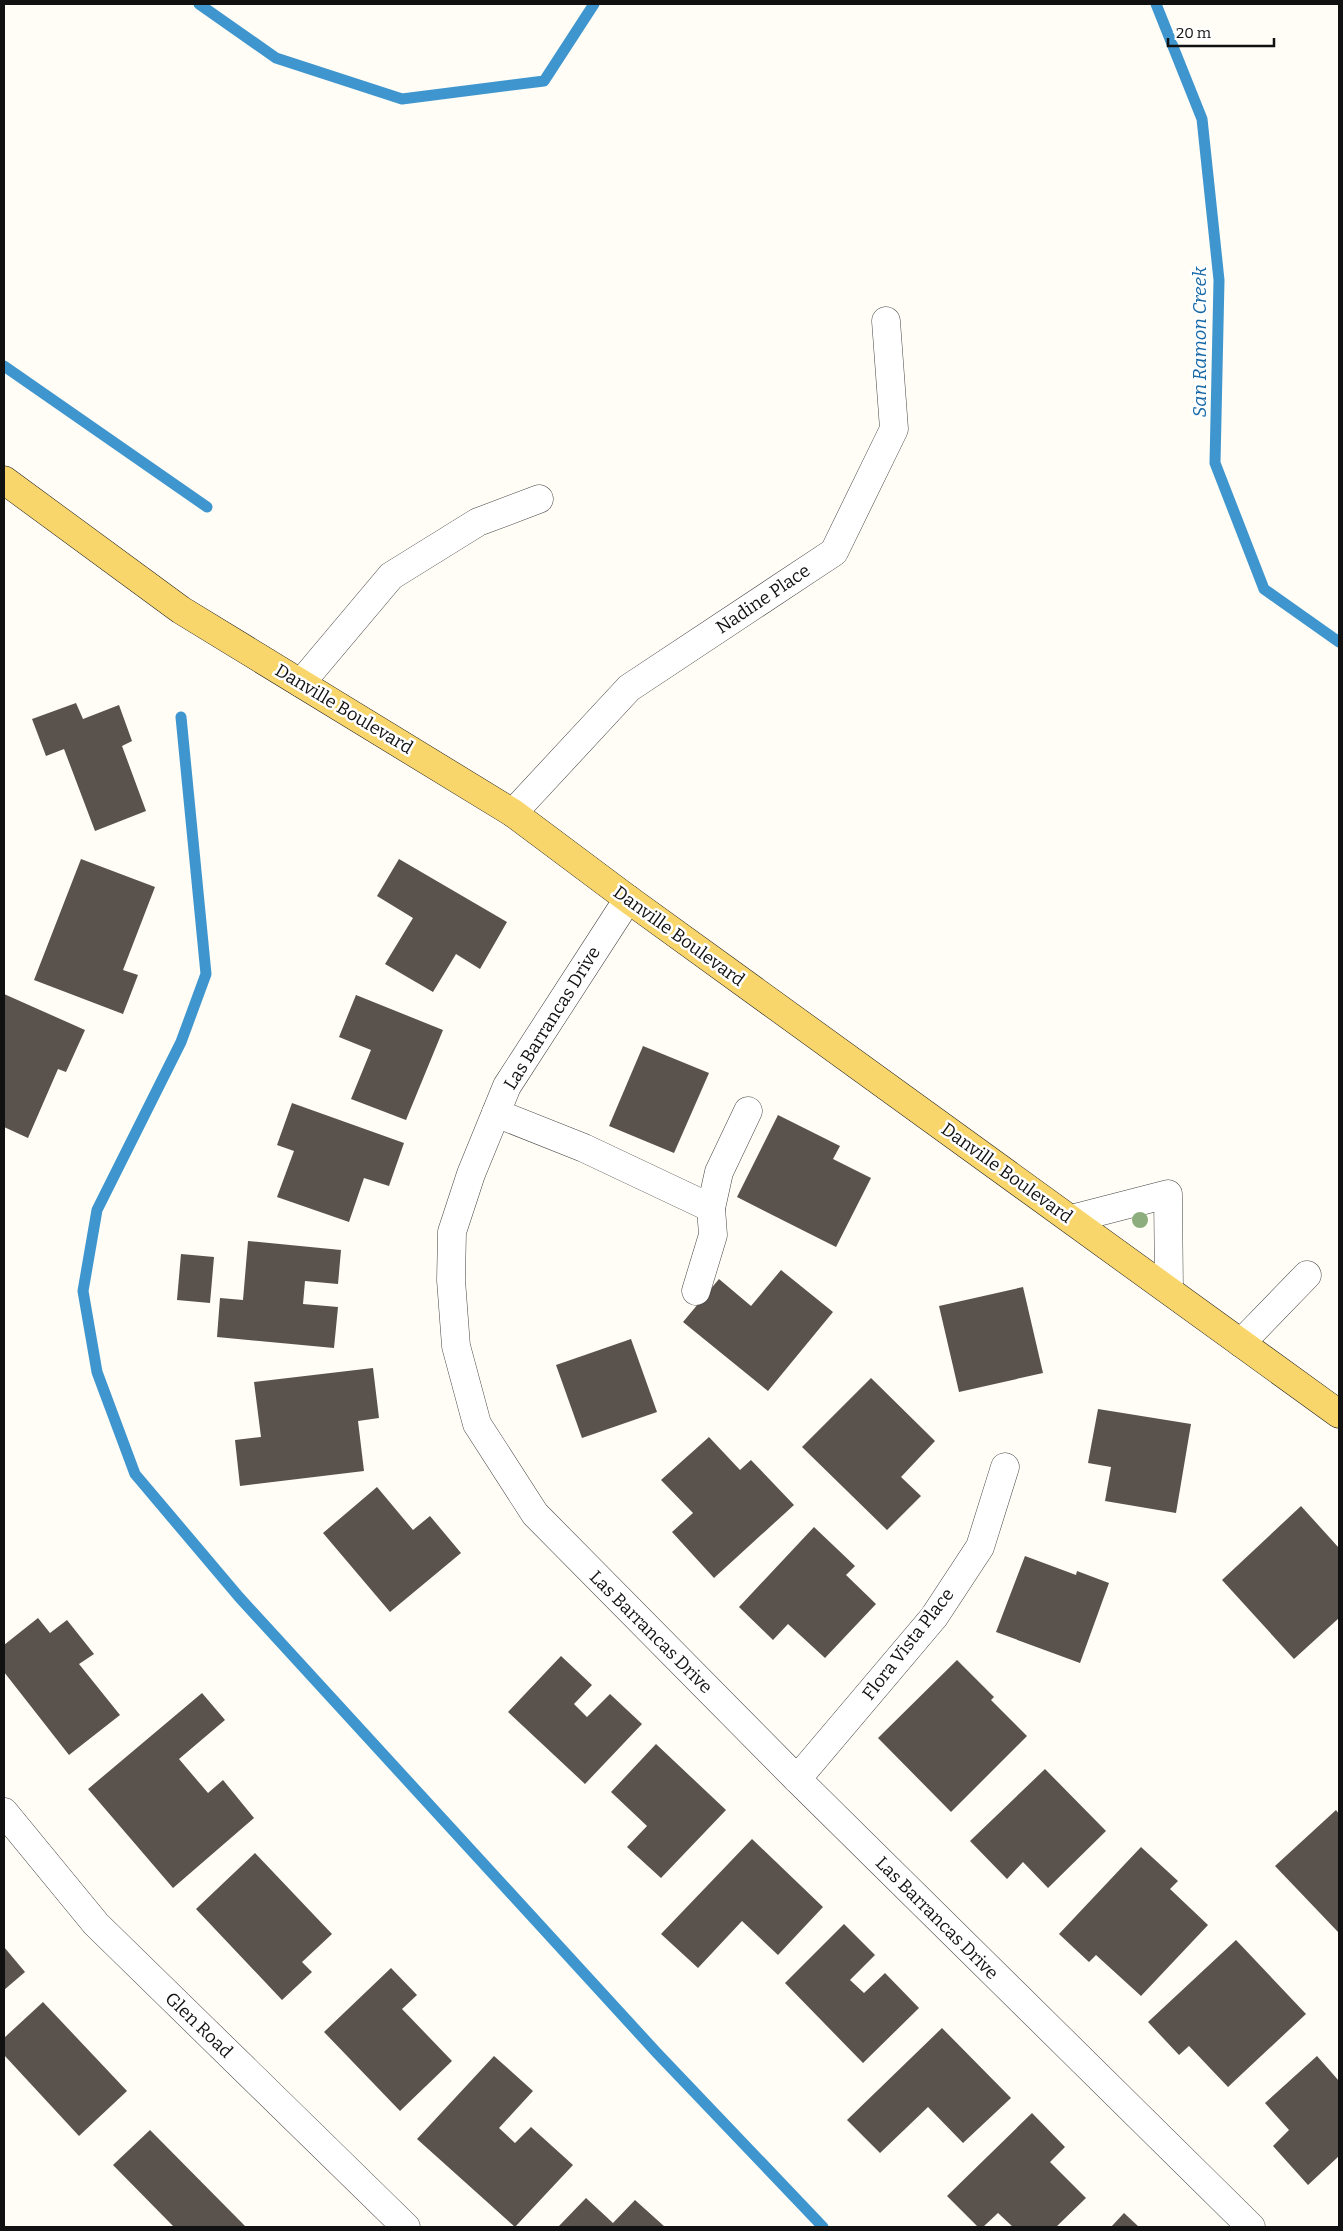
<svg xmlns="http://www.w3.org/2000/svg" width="1343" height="2231" viewBox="0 0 1343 2231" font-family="Bitter,serif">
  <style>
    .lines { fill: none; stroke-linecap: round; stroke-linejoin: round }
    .stream { stroke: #3f96cf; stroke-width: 11 }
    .building { fill: #5a524d }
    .minor-casing { stroke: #444; stroke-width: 29 }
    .major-casing { stroke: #222; stroke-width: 29 }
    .minor { stroke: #fff; stroke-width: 28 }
    .major { stroke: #f9d66b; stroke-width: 28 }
    .tree { fill: #8dad7f }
    .labels { text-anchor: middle; stroke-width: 5; stroke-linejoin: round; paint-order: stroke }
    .street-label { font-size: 18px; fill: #111; stroke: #fff }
    .water-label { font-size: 19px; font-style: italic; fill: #1768a6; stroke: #fff }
  </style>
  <rect width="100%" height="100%" fill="#fffdf5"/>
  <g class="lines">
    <g class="stream">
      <path d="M199,4L276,58L402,99L544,81L594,4"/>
      <path d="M1156,4L1202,119L1219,280L1215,463L1264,589L1339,642"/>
      <path d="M4,366L207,507"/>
      <path d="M181,717L206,974L181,1042L97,1210L83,1291L97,1372L135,1474L239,1597L657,2053L823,2227"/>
    </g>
  </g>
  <g class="building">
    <path d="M76,703L83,719L119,705L132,741L122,746L146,811L95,831L64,749L46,756L32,719Z"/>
    <path d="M81,859L155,887L123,970L138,975L123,1014L34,980Z"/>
    <path d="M399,859L507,922L480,969L456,954L433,992L385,964L413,918L377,896Z"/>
    <path d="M4,994L85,1030L66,1072L58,1069L28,1138L4,1127Z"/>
    <path d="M356,995L443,1030L406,1120L351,1099L371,1050L339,1037Z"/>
    <path d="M643,1046L709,1073L674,1153L609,1126Z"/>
    <path d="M292,1103L404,1143L389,1186L364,1178L349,1222L277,1197L294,1151L277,1145Z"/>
    <path d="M778,1115L840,1146L833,1159L871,1178L836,1247L737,1197Z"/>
    <path d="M248,1241L341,1250L338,1284L305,1281L303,1304L338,1307L334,1348L217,1337L220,1298L243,1300Z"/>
    <path d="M181,1254L214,1257L210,1303L177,1300Z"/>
    <path d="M781,1270L833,1312L768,1391L683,1322L719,1279L751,1306Z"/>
    <path d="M1023,1287L1043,1373L959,1392L939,1306Z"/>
    <path d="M631,1339L657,1412L582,1438L556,1365Z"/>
    <path d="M373,1368L379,1418L358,1421L364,1471L240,1486L235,1440L261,1437L254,1382Z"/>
    <path d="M871,1378L935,1441L901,1477L921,1496L887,1530L802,1447Z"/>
    <path d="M1098,1409L1191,1424L1176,1513L1105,1501L1111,1467L1088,1463Z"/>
    <path d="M709,1437L740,1470L751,1460L794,1505L714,1578L672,1532L693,1513L661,1480Z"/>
    <path d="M377,1487L413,1530L430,1516L461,1553L390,1612L323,1533Z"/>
    <path d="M1301,1506L1339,1548V1618L1294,1659L1222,1580Z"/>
    <path d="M814,1527L855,1566L846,1575L876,1604L825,1658L788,1624L773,1640L739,1607Z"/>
    <path d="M1025,1556L1076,1575L1077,1571L1109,1583L1080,1663L996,1632Z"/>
    <path d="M38,1618L50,1633L67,1620L94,1654L79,1664L120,1715L69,1755L4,1672V1645Z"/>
    <path d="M561,1656L592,1685L574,1704L587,1717L610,1694L642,1724L585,1784L508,1712Z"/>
    <path d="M957,1660L994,1697L991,1700L1027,1736L951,1812L878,1738Z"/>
    <path d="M202,1693L225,1720L179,1759L208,1793L223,1780L254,1818L173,1888L88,1789Z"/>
    <path d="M656,1744L726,1810L661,1878L627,1847L647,1826L611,1792Z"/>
    <path d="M1045,1769L1106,1831L1048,1888L1023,1862L1007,1879L970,1841Z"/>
    <path d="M1336,1810L1339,1814V1933L1275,1866Z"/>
    <path d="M752,1839L823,1907L778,1955L742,1921L698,1968L661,1934Z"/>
    <path d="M1141,1847L1178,1881L1170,1889L1208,1925L1141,1996L1096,1955L1089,1962L1059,1934Z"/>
    <path d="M255,1853L332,1934L302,1962L312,1972L282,2000L196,1909Z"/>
    <path d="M844,1924L875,1955L850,1980L864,1993L885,1973L919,2008L863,2063L785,1983Z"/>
    <path d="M1236,1940L1306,2014L1228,2087L1189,2046L1179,2055L1148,2022Z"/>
    <path d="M4,1947L25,1972L4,1990Z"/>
    <path d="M391,1968L417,1995L402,2009L452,2061L400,2111L324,2032Z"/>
    <path d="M43,2002L127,2091L79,2136L4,2055V2038Z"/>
    <path d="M942,2028L1011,2098L963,2143L928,2107L880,2153L847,2120Z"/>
    <path d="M494,2056L533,2091L499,2128L515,2143L531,2127L573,2165L515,2227L417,2139Z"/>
    <path d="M1317,2056L1339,2081V2156L1308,2185L1273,2146L1289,2130L1265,2103Z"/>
    <path d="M1032,2113L1065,2147L1050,2162L1086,2198L1056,2227H1013L998,2213L983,2227H978L947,2196Z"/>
    <path d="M150,2130L246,2227H174L113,2165Z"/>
    <path d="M586,2198L613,2223L635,2200L665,2227H561L559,2226Z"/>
    <path d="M1124,2213L1139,2227H1111Z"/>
  </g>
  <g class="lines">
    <defs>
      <g id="minor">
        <path d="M301,683L391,576L478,522L539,499"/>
        <path d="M513,813L629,688L834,552L894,429L886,321"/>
        <path d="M628,899L507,1086L471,1174L452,1232L451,1280L456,1346L477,1424L535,1514L797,1779L1251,2227"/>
        <path d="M496,1113L584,1148L711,1208L713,1235L696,1291"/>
        <path d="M711,1208L719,1172L748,1111"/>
        <path d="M1071,1219L1168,1194L1169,1290"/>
        <path d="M1241,1343L1307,1275"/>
        <path d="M797,1779L934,1617L980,1547L1005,1467"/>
        <path d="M4,1812L96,1924L406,2227"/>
      </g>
      <path id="major" d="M4,480L181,610L513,813L628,899L1339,1414"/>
    </defs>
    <use href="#minor" class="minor-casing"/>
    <use href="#major" class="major-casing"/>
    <use href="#minor" class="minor"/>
    <use href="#major" class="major"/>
  </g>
  <circle class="tree" cx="1140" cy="1220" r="8"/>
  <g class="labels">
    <g class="street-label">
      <text transform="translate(763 599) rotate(-34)" y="6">Nadine Place</text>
      <text transform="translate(344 709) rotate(31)" y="6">Danville Boulevard</text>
      <text transform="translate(679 936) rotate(36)" y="6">Danville Boulevard</text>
      <text transform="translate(552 1018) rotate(-58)" y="6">Las Barrancas Drive</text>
      <text transform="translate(1007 1173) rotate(36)" y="6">Danville Boulevard</text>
      <text transform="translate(651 1632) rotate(45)" y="6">Las Barrancas Drive</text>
      <text transform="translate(908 1644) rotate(-52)" y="6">Flora Vista Place</text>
      <text transform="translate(937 1918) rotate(45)" y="6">Las Barrancas Drive</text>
      <text transform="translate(199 2025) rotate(44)" y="6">Glen Road</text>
    </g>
    <g class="water-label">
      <text transform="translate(1199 342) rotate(-90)" y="7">San Ramon Creek</text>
    </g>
  </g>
  <rect width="1343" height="2231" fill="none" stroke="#111111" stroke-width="10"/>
  <path d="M1168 38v8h106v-8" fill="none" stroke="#111111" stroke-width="2.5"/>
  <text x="1176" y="38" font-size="15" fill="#111111" stroke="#ffffff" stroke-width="4" paint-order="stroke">20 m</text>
</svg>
